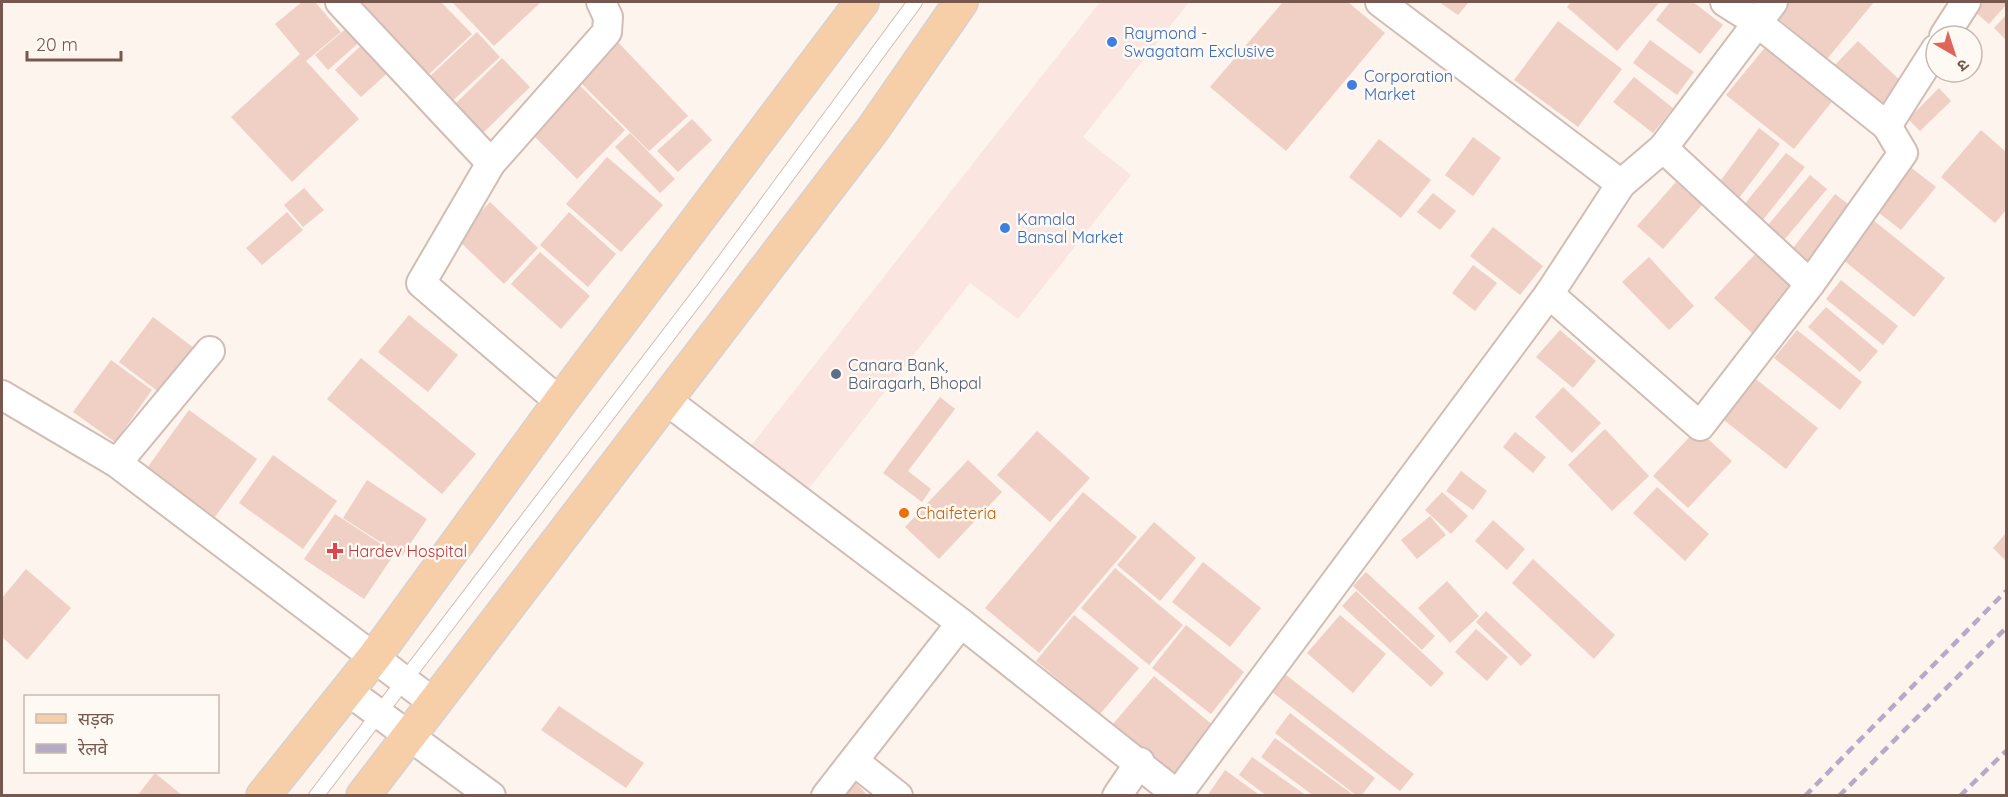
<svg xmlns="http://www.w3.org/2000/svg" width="2008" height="797" viewBox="0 0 2008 797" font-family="Quicksand,'Noto Sans Devanagari',sans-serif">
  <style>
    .commercial { fill: #fbe5e1 }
    .building { fill: #f0d0c5 }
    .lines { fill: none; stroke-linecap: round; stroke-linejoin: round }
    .service-casing { stroke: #d1bdb4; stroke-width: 16 }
    .minor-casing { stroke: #d1bdb4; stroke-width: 32 }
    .primary-casing { stroke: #d9d0ce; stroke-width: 36 }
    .service { stroke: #fff; stroke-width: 14 }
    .minor { stroke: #fff; stroke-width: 28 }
    .primary { stroke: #f6cfa9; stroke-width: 33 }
    .rail { stroke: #b5aac7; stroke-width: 4.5; stroke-dasharray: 9 6; stroke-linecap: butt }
    .shop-dot { fill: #3f7fe0; stroke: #fef9f3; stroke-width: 2 }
    .service-dot { fill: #5c6f8a; stroke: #fef9f3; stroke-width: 2 }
    .food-dot { fill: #e8710a; stroke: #fef9f3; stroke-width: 2 }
    .health-dot { fill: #e0444e; stroke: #fef9f3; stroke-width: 2 }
    .labels { text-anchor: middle; stroke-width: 5; stroke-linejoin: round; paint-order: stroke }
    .shop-label { font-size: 16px; fill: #366cbe; stroke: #fef9f3; text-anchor: start }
    .service-label { font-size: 16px; fill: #4e5e75; stroke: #fef9f3; text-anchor: start }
    .food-label { font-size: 16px; fill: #c56008; stroke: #fef9f3; text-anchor: start }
    .health-label { font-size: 16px; fill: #be3a42; stroke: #fef9f3; text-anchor: start }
  </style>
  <rect width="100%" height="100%" fill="#fcf4ed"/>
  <path class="commercial" d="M1100,2H1189L1083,137L1131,175L1018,319L970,283L807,491L750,447Z"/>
  <g class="building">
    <path d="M302,2H315L341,32L306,61L359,119L292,182L231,117L300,54L275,24Z"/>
    <path d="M365,2H441L472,34L427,76L361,5Z"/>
    <path d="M455,2H541L494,46L453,3Z"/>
    <path d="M1283,2H1348L1385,33L1286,151L1210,87Z"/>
    <path d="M1439,2H1469L1458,15Z"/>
    <path d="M1571,2H1660L1617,51L1567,7Z"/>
    <path d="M1670,2H1693L1723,25L1700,54L1656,20Z"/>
    <path d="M1782,2H1874L1827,59L1772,13Z"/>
    <path d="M1970,2H2006V5L1989,24L1967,5Z"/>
    <path d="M2006,15V40L1994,28Z"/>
    <path d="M1558,21L1622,69L1578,127L1514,80Z"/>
    <path d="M349,26L362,40L328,70L315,55Z"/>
    <path d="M477,32L500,57L449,104L426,80Z"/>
    <path d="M616,40L688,116L649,151L576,78Z"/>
    <path d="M1650,40L1694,72L1677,95L1633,63Z"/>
    <path d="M366,41L392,69L361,97L335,70Z"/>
    <path d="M1858,41L1903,83L1879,109L1833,67Z"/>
    <path d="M1767,45L1834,99L1794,149L1726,95Z"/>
    <path d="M502,58L530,87L480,136L452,107Z"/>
    <path d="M1634,77L1673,108L1653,133L1613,102Z"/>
    <path d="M575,81L625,130L577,179L527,129Z"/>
    <path d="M1939,88L1951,101L1920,131L1908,119Z"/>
    <path d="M692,119L712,140L678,172L657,151Z"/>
    <path d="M1759,128L1780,144L1736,202L1716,187Z"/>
    <path d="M1981,130L2006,152V210L1995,223L1941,177Z"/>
    <path d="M630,133L675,179L660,193L615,147Z"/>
    <path d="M1473,137L1501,158L1473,196L1445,175Z"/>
    <path d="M1379,139L1431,180L1401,218L1349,177Z"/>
    <path d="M1786,153L1805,167L1762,221L1743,206Z"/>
    <path d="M607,157L663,205L621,252L566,204Z"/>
    <path d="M1909,166L1936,187L1901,230L1874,209Z"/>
    <path d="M1810,175L1827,189L1785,239L1768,225Z"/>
    <path d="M1676,182L1702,205L1663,249L1637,226Z"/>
    <path d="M304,188L324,210L303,227L284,205Z"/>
    <path d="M1433,193L1456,211L1440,230L1417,212Z"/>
    <path d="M1835,194L1857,211L1812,270L1790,252Z"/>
    <path d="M490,202L538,248L504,284L456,238Z"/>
    <path d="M287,212L303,230L262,265L246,248Z"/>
    <path d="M569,212L616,254L588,287L540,245Z"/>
    <path d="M1873,220L1945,278L1914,317L1842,259Z"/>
    <path d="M1493,227L1543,266L1520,295L1470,256Z"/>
    <path d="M540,252L590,296L561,329L511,284Z"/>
    <path d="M1757,252L1796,288L1753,334L1714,298Z"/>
    <path d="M1649,257L1694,306L1669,330L1622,282Z"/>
    <path d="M1473,265L1497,283L1475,311L1452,293Z"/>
    <path d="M1841,280L1898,326L1883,345L1826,299Z"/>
    <path d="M1826,307L1878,351L1860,372L1808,327Z"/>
    <path d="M409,315L458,355L428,392L378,352Z"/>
    <path d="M153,317L194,348L160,393L119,362Z"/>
    <path d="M1560,330L1596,361L1573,388L1536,357Z"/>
    <path d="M1797,330L1862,382L1840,410L1774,358Z"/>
    <path d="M361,358L476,454L442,494L327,399Z"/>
    <path d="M111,360L152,390L115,442L73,412Z"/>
    <path d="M1752,376L1818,428L1786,469L1720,417Z"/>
    <path d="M1563,387L1601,423L1572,453L1535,417Z"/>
    <path d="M940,397L955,409L908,471L931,489L922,502L883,473Z"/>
    <path d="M189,410L257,459L215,517L147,468Z"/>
    <path d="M1605,429L1649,476L1612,511L1568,465Z"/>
    <path d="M1697,429L1732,461L1688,508L1653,476Z"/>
    <path d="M1037,431L1090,478L1050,522L997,475Z"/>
    <path d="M1515,432L1546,457L1533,473L1503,447Z"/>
    <path d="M273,455L337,501L303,549L239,503Z"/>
    <path d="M968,460L1002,492L939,559L905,527Z"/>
    <path d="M1461,471L1487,491L1473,510L1446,491Z"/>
    <path d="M367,480L427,519L402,556L343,518Z"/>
    <path d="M1657,487L1709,534L1685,561L1633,513Z"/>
    <path d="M1083,492L1137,537L1039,653L985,608Z"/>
    <path d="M1442,492L1468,516L1451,534L1425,510Z"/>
    <path d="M335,514L395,553L364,599L304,559Z"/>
    <path d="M1430,516L1446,535L1417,559L1401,540Z"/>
    <path d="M1493,520L1525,549L1507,570L1475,541Z"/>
    <path d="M1154,522L1196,558L1160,601L1117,565Z"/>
    <path d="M2006,533V561L1993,548Z"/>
    <path d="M1533,559L1615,635L1594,659L1512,583Z"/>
    <path d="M1203,562L1261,608L1230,647L1172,602Z"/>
    <path d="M1115,568L1183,625L1149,665L1081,608Z"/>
    <path d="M26,569L71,608L27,660L2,637V598Z"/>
    <path d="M1366,572L1435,636L1422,650L1353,586Z"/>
    <path d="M1447,581L1479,616L1450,643L1418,608Z"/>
    <path d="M1356,591L1444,673L1431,687L1342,606Z"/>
    <path d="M1486,611L1532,655L1521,666L1476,622Z"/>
    <path d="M1074,615L1139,668L1100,714L1036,661Z"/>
    <path d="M1340,615L1386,654L1353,693L1307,653Z"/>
    <path d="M1186,625L1244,672L1211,714L1152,668Z"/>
    <path d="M1476,629L1508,657L1487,681L1455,652Z"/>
    <path d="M1286,675L1414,774L1400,791L1272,692Z"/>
    <path d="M1154,676L1215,727L1174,775L1113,724Z"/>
    <path d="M559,706L644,763L626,788L541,730Z"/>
    <path d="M1290,713L1375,778L1361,796H1357L1275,733Z"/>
    <path d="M1275,738L1355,796H1314L1261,757Z"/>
    <path d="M1252,757L1307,796H1267L1239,775Z"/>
    <path d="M1225,770L1261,796H1207Z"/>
    <path d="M155,773L183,796H137Z"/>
    <path d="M855,782L868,796H840Z"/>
  </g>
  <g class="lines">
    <defs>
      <path id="service" d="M316,796L705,287L915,2"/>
      <g id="minor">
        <path d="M340,2L491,163"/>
        <path d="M1380,2L1621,184"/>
        <path d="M1725,2L1758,23L1887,126L1936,49"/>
        <path d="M1944,36L1966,2"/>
        <path d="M1663,148L1810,284"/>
        <path d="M1549,294L1700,426L1810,284L1903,153L1887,126"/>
        <path d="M2,395L117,463L434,703"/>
        <path d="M666,400L961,623L1179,796"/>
        <path d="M560,402L421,283L491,163L607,32L608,17L601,2"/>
        <path d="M117,463L210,351"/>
        <path d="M348,691L491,796"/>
        <path d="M855,762L898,796"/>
        <path d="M1178,794L1549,294L1621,184L1663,148L1773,2"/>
        <path d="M826,796L961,623"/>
        <path d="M1117,796L1140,762"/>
      </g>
      <g id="primary">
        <path d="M263,796L375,656L560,402L862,2"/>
        <path d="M363,796L873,129L961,2"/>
      </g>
    </defs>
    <use href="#service" class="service-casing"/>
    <use href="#minor" class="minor-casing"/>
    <use href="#primary" class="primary-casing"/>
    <use href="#service" class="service"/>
    <use href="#minor" class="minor"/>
    <use href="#primary" class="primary"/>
    <g class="rail">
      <path d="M1805,796L2006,591"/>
      <path d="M1839,796L2006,628"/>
      <path d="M1960,796L2006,751"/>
    </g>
  </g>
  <g class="shop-dot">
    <circle cx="1112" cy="42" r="6"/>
    <circle cx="1352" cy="85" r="6"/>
    <circle cx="1005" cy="228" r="6"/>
  </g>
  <circle class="service-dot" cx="836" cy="374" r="6"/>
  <circle class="food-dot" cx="904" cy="513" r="6"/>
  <path class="health-dot" d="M332 542h6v6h6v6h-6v6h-6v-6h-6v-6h6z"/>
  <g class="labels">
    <g class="shop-label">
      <text x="1124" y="39">Raymond -<tspan x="1124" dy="18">Swagatam Exclusive</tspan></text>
      <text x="1364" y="82">Corporation<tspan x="1364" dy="18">Market</tspan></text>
      <text x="1017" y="225">Kamala<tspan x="1017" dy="18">Bansal Market</tspan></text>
    </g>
    <g class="service-label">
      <text x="848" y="371">Canara Bank,<tspan x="848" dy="18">Bairagarh, Bhopal</tspan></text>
    </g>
    <g class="food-label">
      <text x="916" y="519">Chaifeteria</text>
    </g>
    <g class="health-label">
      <text x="348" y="557">Hardev Hospital</text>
    </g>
  </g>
  <rect width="2008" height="797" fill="none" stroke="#77584f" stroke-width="6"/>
  <rect x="24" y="695" width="195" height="78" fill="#fef9f3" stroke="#c8b9b1" stroke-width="1.5"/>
  <rect x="36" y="714" width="30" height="9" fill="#f6cfa9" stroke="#c8b9b1" stroke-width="1.5"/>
  <text x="78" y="725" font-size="18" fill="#77584f">सड़क</text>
  <rect x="36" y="744" width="30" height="9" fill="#b5aac7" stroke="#c8b9b1" stroke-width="1.5"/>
  <text x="78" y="755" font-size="18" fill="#77584f">रेलवे</text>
  <g transform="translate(1954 54) rotate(141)"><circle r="28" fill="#fef9f3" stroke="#c8b9b1" stroke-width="1.5"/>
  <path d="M0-4.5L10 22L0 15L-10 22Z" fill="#df6459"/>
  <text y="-9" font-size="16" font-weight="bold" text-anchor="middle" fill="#77584f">उ</text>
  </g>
  <path d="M27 51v9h94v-9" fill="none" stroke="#77584f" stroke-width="3"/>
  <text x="36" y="51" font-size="18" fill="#77584f" stroke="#fef9f3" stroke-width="4.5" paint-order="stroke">20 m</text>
</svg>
